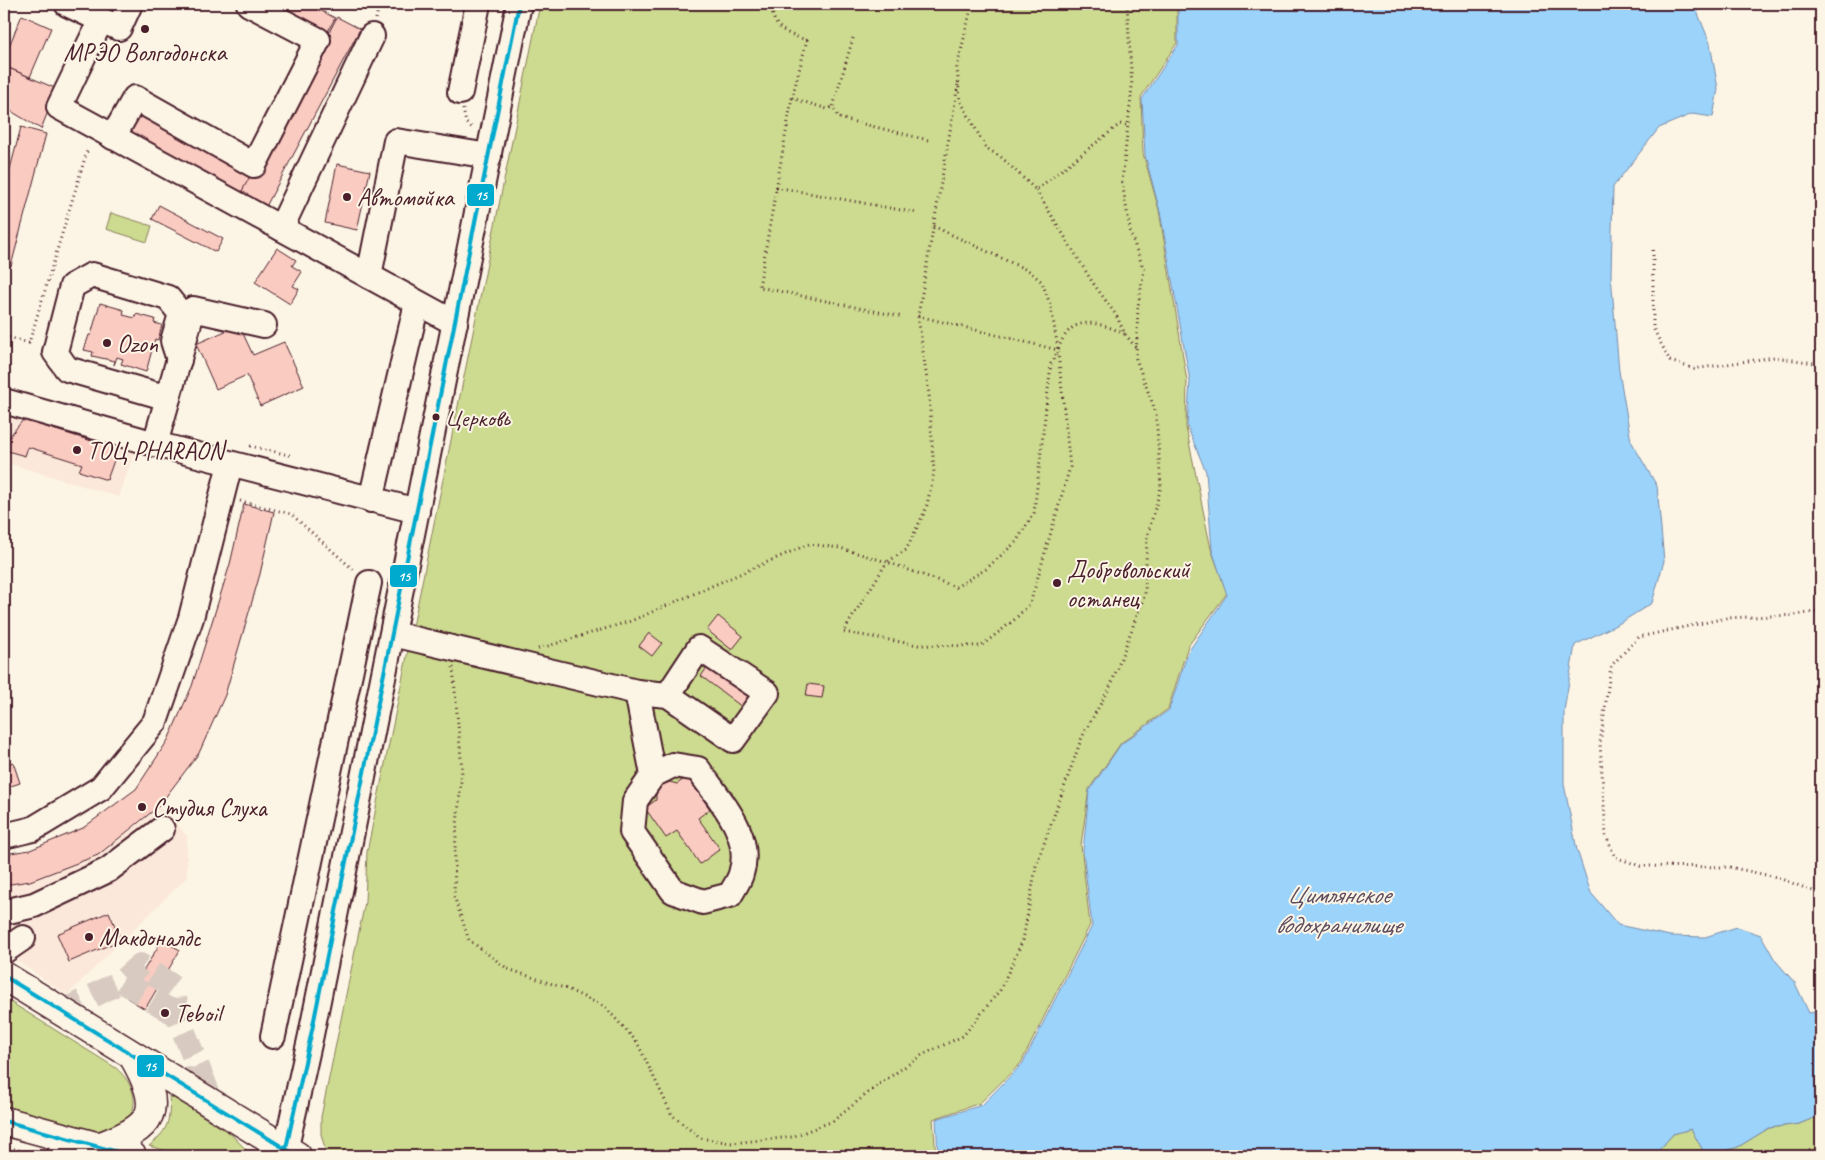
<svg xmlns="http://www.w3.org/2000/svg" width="1825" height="1160" viewBox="0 0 1825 1160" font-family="Caveat,sans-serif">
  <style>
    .built { fill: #fbe8da }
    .green { fill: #ccdb8f; stroke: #8b7d5d }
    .water { fill: #9bd3fb; stroke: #7b8ba8 }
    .building { fill: #facbc1; stroke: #4a1f2b }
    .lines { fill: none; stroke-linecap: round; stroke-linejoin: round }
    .minor-tunnel { stroke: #d8cac0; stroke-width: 24; stroke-dasharray: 24 12; stroke-linecap: butt }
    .minor-casing { stroke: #4a1f2b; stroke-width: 28 }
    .major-casing { stroke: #4a1f2b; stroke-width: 31 }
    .path { stroke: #4a1f2b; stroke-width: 3; stroke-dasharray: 1 4; stroke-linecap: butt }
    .minor { stroke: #fcf5e5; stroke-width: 24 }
    .major { stroke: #fcf5e5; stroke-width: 28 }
    .bus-1-casing { stroke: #fcf5e5; stroke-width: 8 }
    .bus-1 { stroke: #00a9ce; stroke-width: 4 }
    .poi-dot { fill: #4a1f2b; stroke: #fcf5e5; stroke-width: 2 }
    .labels { text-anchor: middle; stroke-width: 4; stroke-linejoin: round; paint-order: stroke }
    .bus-label { font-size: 24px; fill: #4a1f2b; stroke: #fcf5e5; text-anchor: start }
    .poi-label { font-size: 25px; fill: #4a1f2b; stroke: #fcf5e5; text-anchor: start }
    .water-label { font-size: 26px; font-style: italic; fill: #5e4c5f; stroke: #fcf5e5 }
    .line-badge { stroke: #fcf5e5; stroke-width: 2 }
    .badge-label { font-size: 14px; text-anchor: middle; font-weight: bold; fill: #fff }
  </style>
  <rect width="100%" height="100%" fill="#fcf5e5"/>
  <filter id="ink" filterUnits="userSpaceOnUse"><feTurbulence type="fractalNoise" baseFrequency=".02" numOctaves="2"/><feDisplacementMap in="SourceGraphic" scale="10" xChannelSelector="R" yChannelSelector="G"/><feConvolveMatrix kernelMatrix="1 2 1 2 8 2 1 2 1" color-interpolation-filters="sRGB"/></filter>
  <g filter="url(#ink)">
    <g class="built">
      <path d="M4,406L137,444L119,497L4,462Z"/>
      <path d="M159,808L168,814L187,836V877L67,995L4,952V886L30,881L98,855Z"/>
    </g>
    <g class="green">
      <path d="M540,4H1177V43L1141,97L1143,153L1159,210L1187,381L1186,427L1211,549L1227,593L1188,646L1168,709L1121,743L1089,789L1081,845L1090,925L1021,1063L980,1103L933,1119L936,1156H327L321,1134V1117L365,902L367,852Z"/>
      <path d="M111,213L152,226L147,242L106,229Z"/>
      <path d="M4,998L116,1068C146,1094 138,1129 97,1131L4,1106Z"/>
      <path d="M169,1095L231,1134L252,1156H186L149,1146C168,1131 171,1120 169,1095Z"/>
      <path d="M1821,1115V1156H1709L1738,1147L1769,1128L1799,1124Z"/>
      <path d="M1691,1129L1706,1156H1654L1673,1134Z"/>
    </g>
    <path class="water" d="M1178,4H1694L1710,43L1718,89L1713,117L1692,114L1659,128L1613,187L1611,275L1619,371L1631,441L1657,486L1664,561L1652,603L1620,623L1575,645L1564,711V784L1577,850L1591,893L1618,925L1670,936L1705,937L1737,927L1761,935L1775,960L1795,983L1809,1013L1821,1011V1115L1799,1124L1769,1128L1738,1147L1709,1156H1706L1691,1129L1673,1134L1654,1156H938L936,1119L982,1105L1023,1063L1092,926L1083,851L1089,791L1121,744L1169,710L1188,652L1227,595L1212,550L1206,472L1187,426L1190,381L1160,212L1145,155L1142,99L1178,45Z"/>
    <g class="building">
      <path d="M256,4H308L335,18L324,39Z"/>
      <path d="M22,15L51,28L30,77L4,66V58Z"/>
      <path d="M337,17L360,29L262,214L236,201L321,41L324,42Z"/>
      <path d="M4,66L57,89L41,129L4,107Z"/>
      <path d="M139,104L255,167L241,193L125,130Z"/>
      <path d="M21,127L46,134L11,266L4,264V192Z"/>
      <path d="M337,164L370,171L357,230L325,223Z"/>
      <path d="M159,205L223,239L216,252L152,219Z"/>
      <path d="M277,248L296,260L292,266L302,272L293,286L299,289L290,304L255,282Z"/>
      <path d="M100,303L124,310L123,315L135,318L136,314L155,319L154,323L162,325L158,340L155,339L146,372L121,364L123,359L117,357L114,365L115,361L92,356L93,352L84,350L89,335H91Z"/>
      <path d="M239,325L253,355L284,342L304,386L260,406L247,375L216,389L196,344Z"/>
      <path d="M23,420L118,449L107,480L79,471L82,464L28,447L25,456L4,450V443Z"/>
      <path d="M244,504L274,512L260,574L225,695L199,753L158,807L98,855L30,881L4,885V854L30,850L83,828L136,789L168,740L192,686L230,564Z"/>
      <path d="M718,616L743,636L732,650L707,630Z"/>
      <path d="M649,633L662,643L652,656L639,646Z"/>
      <path d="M712,661L753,691L742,707L701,676Z"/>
      <path d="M808,684L824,686L822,698L806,696Z"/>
      <path d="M13,762L20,783L5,788L4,765Z"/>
      <path d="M687,777L710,809L698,818L720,849L700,864L677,831L666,838L645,808L656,800V792L662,785L670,782L677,784Z"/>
      <path d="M109,912L121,940L69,962L57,934Z"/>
      <path d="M162,940L180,950L145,1009L127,998Z"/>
    </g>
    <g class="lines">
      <g class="minor-tunnel">
        <path d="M122,981L177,1015"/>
        <path d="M61,1012L122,981L140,965L174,987L177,1015L206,1087L189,1079L191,1088"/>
      </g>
      <defs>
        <g id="minor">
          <path d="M67,4L101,20L59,107L455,323"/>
          <path d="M101,20L119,28L130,4"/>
          <path d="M460,92L478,4"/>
          <path d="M113,137L135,98L254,165L318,40L249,4"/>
          <path d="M281,228L372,36"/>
          <path d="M369,276L396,141L489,156"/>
          <path d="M168,398L67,369L55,352L72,286L92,275L168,298L181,314L173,341L179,360"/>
          <path d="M4,401L155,444L417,511"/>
          <path d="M155,444L193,309L264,325"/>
          <path d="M371,500L417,303"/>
          <path d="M393,634L637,692L653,775L635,801L632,832L673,891L703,902L730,895C734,888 739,881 741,874C754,834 719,800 698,769L673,765L653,775"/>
          <path d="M637,692L668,695L699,648L767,693L733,740L668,695"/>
          <path d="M4,836L33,829L101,788L155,722L191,618L230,464"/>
          <path d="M4,912L34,905L108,870L162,829"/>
          <path d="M4,951L23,938"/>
          <path d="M273,1036L369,583"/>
          <path d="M59,1156L78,1141"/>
          <path d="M284,1156L311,1035L519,4"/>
        </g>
        <g id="major">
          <path d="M4,976L297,1156"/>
          <path d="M4,1121L132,1156"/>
          <path d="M98,1147C155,1127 165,1111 133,1056"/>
        </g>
      </defs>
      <use href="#minor" class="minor-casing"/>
      <use href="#major" class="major-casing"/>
      <g class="path">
        <path d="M772,4C771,28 786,34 807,40L792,98L759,287L903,317"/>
        <path d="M972,4L957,68L960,100L986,148L1001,157L1036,190L1120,124L1127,125"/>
        <path d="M376,19L379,4"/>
        <path d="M853,38L833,107L839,118L928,140"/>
        <path d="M958,85L918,316L929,394L934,473L926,509L906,550L887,562L956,587L986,569L1016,542L1034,513L1051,364L1058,351"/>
        <path d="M792,98L827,109L833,107"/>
        <path d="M463,109L466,123L474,129"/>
        <path d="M776,187L917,213"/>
        <path d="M1036,190L1093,283L1116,315L1125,334L1137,349"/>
        <path d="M1653,250V328L1670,361L1694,369L1774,357L1821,364"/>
        <path d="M918,316L1058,350C1070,313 1097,321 1125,334"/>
        <path d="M4,336L29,343L88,148"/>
        <path d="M4,378L13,381"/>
        <path d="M250,446L293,456"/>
        <path d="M240,501L291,514L355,571"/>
        <path d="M1821,611L1795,615L1726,618L1639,637L1611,666L1600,743L1606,836L1615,857L1640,866L1729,867L1776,877L1821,894"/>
        <path d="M538,649L631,621L809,544L840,548L887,562L843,632L918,645L981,646L1013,621L1030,604L1070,467L1057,343L1051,307L1042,282L1029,271L933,226"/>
        <path d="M453,667L462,770L455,848L454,896L469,940L508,969L567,989L605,1007L637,1042L672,1115L700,1138L732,1143L792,1137L833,1121L878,1085L922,1055L963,1036L1000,990L1023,940L1036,866L1082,737L1111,685L1145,594L1147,537L1161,487L1156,413L1136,359L1138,306L1144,270L1131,235L1122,182L1132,87L1127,4"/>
        <path d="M4,1146L40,1156"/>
      </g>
      <use href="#minor" class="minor"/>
      <use href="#major" class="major"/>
      <defs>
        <g id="bus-1">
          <path d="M4,976L297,1156"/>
          <path d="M4,1121L132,1156"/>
          <path d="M286,1148L311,1035L519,4"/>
        </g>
      </defs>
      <use href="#bus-1" class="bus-1-casing"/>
      <use href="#bus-1" class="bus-1"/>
    </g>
  </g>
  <g class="poi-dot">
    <circle cx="145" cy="29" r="5"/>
    <circle cx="347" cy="197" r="5"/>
    <circle cx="107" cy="343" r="5"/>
    <circle cx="436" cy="417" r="4.5"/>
    <circle cx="77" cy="450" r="5"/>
    <circle cx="1057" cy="583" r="5"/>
    <circle cx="142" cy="807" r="5"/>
    <circle cx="89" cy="937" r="5"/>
    <circle cx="165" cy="1013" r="5"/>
  </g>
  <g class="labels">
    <g class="bus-label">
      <text x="445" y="426">Церковь</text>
    </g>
    <g class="poi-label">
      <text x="145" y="61" text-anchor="middle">МРЭО Волгодонска</text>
      <text x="357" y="206">Автомойка</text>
      <text x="117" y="352">Ozon</text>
      <text x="87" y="459">ТОЦ PHARAON</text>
      <text x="1067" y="578">Добровольский<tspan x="1067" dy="29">останец</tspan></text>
      <text x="152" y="816">Студия Слуха</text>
      <text x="99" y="946">Макдоналдс</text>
      <text x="175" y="1022">Teboil</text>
    </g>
    <g class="water-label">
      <text x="1338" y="903">Цимлянское<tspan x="1338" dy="30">водохранилище</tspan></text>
    </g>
  </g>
  <g class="line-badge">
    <rect x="466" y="183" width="29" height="24" rx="5" fill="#00a9ce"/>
    <rect x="389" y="564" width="29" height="24" rx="5" fill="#00a9ce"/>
    <rect x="136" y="1054" width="29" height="24" rx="5" fill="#00a9ce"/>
  </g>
  <g class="badge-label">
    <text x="481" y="200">15</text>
    <text x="404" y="581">15</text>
    <text x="150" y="1071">15</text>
  </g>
  <rect width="1825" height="1160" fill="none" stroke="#fcf5e5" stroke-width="20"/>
  <rect x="10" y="10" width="1805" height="1140" fill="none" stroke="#4a1f2b" stroke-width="2" filter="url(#ink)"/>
</svg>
